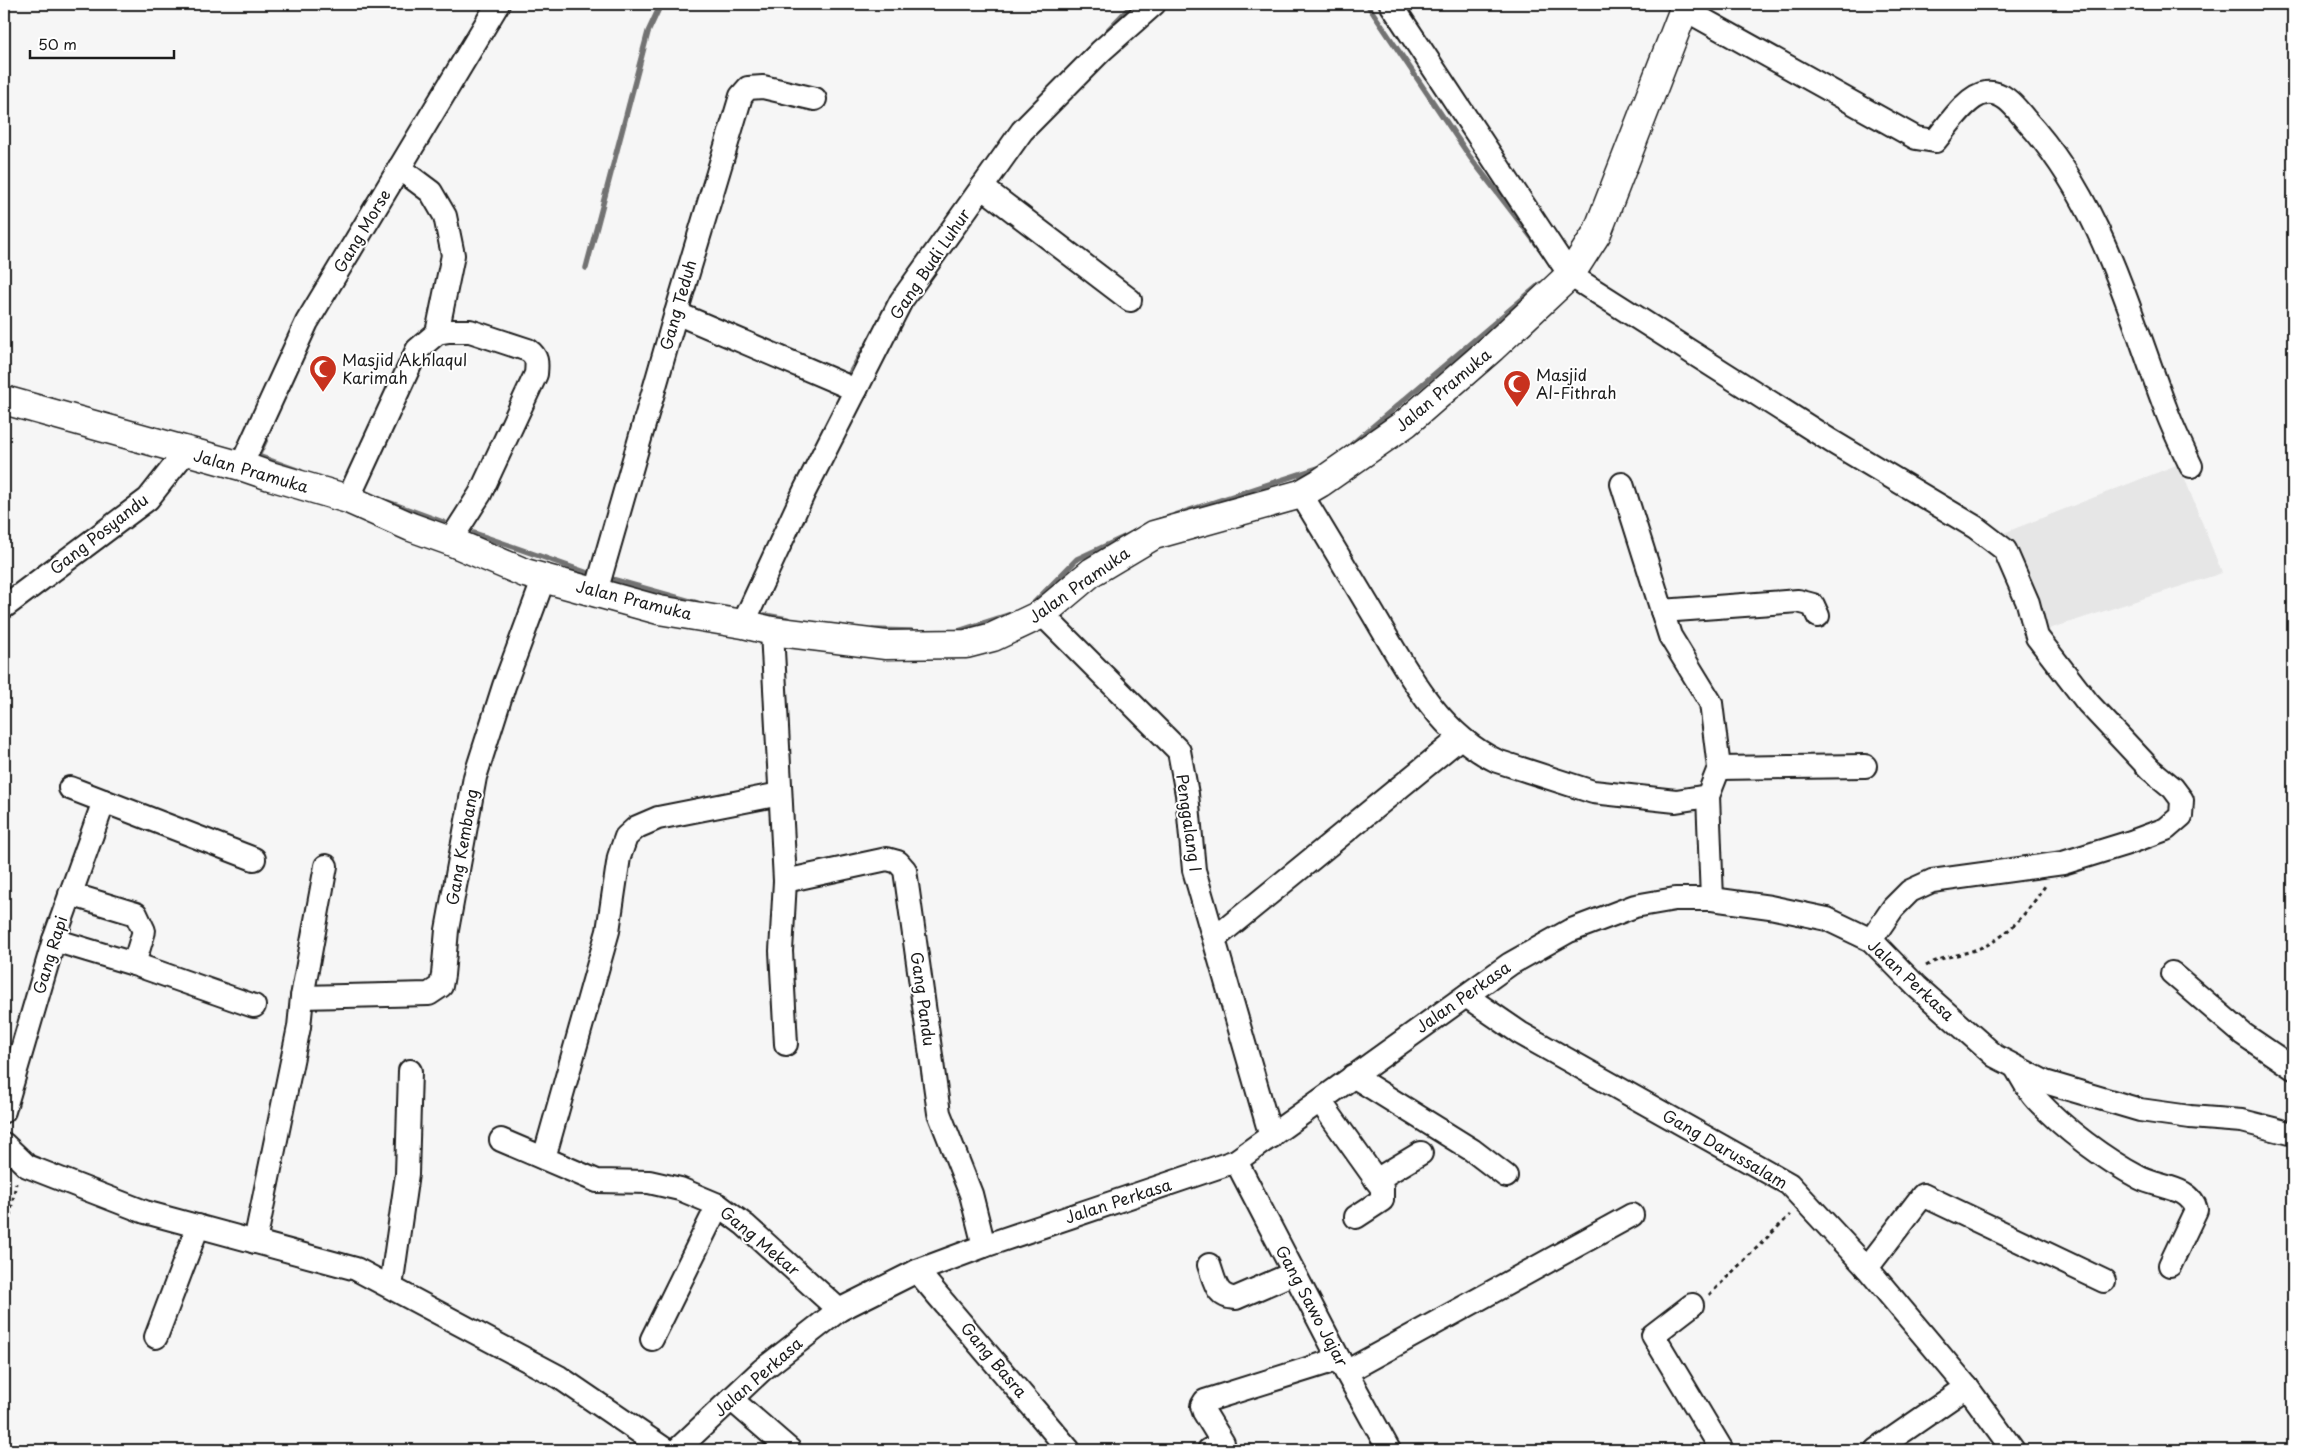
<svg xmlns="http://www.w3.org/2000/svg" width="2297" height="1454" viewBox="0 0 2297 1454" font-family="'Playpen Sans',sans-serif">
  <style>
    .built { fill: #e6e6e6 }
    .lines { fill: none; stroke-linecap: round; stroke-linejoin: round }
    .stream { stroke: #727272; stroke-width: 5.5 }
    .street-casing { stroke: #1c1c1c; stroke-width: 26 }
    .primary-casing { stroke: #1c1c1c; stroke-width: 31 }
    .path { stroke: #1c1c1c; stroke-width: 3; stroke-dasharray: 4 4; stroke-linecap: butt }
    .street { stroke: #fff; stroke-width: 22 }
    .primary { stroke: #fff; stroke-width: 28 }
    .labels { text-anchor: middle; stroke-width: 4; stroke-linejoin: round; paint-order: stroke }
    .street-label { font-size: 16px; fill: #1c1c1c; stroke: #fff }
    .poi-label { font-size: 16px; fill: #1c1c1c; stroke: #fff; text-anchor: start }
  </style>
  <rect width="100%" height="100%" fill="#f6f6f6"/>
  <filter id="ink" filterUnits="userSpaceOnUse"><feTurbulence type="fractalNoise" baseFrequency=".02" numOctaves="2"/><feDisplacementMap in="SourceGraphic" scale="10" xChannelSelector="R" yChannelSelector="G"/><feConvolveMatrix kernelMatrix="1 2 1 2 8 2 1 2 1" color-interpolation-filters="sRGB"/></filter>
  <g filter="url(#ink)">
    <path class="built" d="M2179,464L2222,573L2046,630L2001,534Z"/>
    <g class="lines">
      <g class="stream">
        <path d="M1367,4L1470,157L1542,251"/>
        <path d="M1107,31L1133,4"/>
        <path d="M586,268L648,32L661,4"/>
        <path d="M846,380L865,347"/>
        <path d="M266,439L258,456L300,471"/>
        <path d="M1351,445L1540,284"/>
        <path d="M388,502L443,522"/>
        <path d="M1157,521L1324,466"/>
        <path d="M474,533L588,573"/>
        <path d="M608,578L697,603"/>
        <path d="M1031,606L1077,559L1131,534"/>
        <path d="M765,615L787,619"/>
        <path d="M873,630L911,631"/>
        <path d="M955,632L1011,614"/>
      </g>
      <defs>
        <g id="street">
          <path d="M1391,4L1570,275L1831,441L1975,527L2005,550L2028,603L2037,637L2088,703L2150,769L2173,788L2182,800L2181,816L2166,829L2131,842L2063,863L1932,881L1910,891L1893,908L1871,940"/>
          <path d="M1684,9L1916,138L1935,141C1947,127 1967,95 1986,93C2004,91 2015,107 2025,119C2100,200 2127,306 2165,407C2172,427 2182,447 2191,466"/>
          <path d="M399,168L431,192L445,216L453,255L437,333"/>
          <path d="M982,187L1130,300"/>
          <path d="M676,313L856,390"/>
          <path d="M241,466L307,322L498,4"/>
          <path d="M1622,484L1670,636L1711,703L1719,768L1708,796L1712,899"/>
          <path d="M1301,494C1325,533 1348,572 1372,612C1404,666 1437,733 1497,761L1593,792L1676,801L1708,796"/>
          <path d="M348,499L417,350L437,333L449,331H470L528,350C538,357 537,363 536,374L480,494L450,541"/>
          <path d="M596,592L676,313L741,96L748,88L763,87L815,99"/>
          <path d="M4,607L148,499L186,451"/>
          <path d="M1662,611L1798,601L1813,605L1818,616"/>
          <path d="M1042,614L1179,751L1187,794L1194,870L1271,1137"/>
          <path d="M743,624L805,490L901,301L1022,131L1101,51L1154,4"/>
          <path d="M772,631L785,881L781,951L786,1044"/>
          <path d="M1719,768L1865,766"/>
          <path d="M70,788L254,859"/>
          <path d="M785,881L887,859L898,862L905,870L939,1113L971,1194L984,1246"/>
          <path d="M70,894L136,914L144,931L134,964"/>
          <path d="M1215,938L1460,738"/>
          <path d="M54,940L134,964L254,1006"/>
          <path d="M2172,973L2243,1034L2293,1068"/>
          <path d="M1466,996L1520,1033L1789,1184L1867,1268L1967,1387L2013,1450"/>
          <path d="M302,997L429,994L441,986L443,975L447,930L475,777L504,686L544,578"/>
          <path d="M2016,1068C2022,1078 2028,1091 2037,1100C2064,1129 2104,1159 2140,1178C2159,1188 2191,1186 2196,1210L2170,1265"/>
          <path d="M1353,1076L1472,1150L1506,1176"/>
          <path d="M1320,1101L1382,1188V1200L1356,1217"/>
          <path d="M4,1111L54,940L104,801"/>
          <path d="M501,1140L597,1181L649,1182L680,1189L718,1205L745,1225L839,1310"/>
          <path d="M4,1144L27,1166L145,1212L356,1269L559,1377L666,1450"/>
          <path d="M544,1158L608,931L619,857L626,837L637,827L658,818L780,794"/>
          <path d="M1236,1161L1339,1359L1389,1450"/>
          <path d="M1376,1180L1421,1153"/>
          <path d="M255,1242L299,1027L302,997L326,866"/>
          <path d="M1209,1265C1215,1281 1216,1298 1236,1298L1294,1273"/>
          <path d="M1867,1268L1923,1195L2104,1281"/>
          <path d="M917,1271L1069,1450"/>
          <path d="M391,1287L407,1174L410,1071"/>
          <path d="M1692,1305L1653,1335L1722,1450"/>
          <path d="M156,1337L198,1226"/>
          <path d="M652,1339L718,1205"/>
          <path d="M1346,1372L1632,1215"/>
          <path d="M731,1399L790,1450"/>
          <path d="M677,1450L762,1370L839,1310L917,1271L984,1246L1236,1161L1510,964L1569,931L1635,906L1675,899H1712L1770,907L1827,919L1871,940L1917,987L1995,1056L2045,1082L2140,1110L2190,1117L2242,1121L2293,1134"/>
          <path d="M1209,1450L1223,1443L1204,1412L1202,1406L1205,1401L1339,1359"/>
          <path d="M1876,1450L1967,1387"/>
        </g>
        <path id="primary" d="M4,400L241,466L270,476L348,499L411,527L450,541L525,573L659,610L743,624L772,631L886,645L966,644L993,637L1042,614L1092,572L1154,535L1301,494L1320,483L1406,423L1492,348L1570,275L1597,233L1686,4"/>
      </defs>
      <use href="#street" class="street-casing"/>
      <use href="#primary" class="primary-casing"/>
      <g class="path">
        <path d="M1926,966C1942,956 1960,956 1977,949C2006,940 2029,910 2045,886"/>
        <path d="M4,1248L16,1183"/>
        <path d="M1709,1295L1790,1215"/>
      </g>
      <use href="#street" class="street"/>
      <use href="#primary" class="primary"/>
    </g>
  </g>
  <defs>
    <symbol id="mosque-pin" viewBox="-11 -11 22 30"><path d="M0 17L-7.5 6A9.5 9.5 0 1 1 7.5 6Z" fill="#c8321e" stroke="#fff"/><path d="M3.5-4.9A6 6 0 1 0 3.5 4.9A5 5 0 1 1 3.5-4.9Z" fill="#fff"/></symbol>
  </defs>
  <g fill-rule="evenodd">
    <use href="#mosque-pin" x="307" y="353" width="32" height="43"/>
    <use href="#mosque-pin" x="1501" y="368" width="32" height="43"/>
  </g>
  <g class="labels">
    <g class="street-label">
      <text transform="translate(362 231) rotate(-59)" y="6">Gang Morse</text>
      <text transform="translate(930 264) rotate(-56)" y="6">Gang Budi Luhur</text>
      <text transform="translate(678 305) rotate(-74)" y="6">Gang Teduh</text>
      <text transform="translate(1443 390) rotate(-40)" y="6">Jalan Pramuka</text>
      <text transform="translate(251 471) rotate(16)" y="6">Jalan Pramuka</text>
      <text transform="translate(99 534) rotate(-38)" y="6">Gang Posyandu</text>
      <text transform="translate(1079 585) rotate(-35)" y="6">Jalan Pramuka</text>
      <text transform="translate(634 600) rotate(14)" y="6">Jalan Pramuka</text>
      <text transform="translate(1189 823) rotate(82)" y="6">Penggalang I</text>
      <text transform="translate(462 847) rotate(-80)" y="6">Gang Kembang</text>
      <text transform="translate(50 955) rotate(-73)" y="6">Gang Rapi</text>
      <text transform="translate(1911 980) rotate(43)" y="6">Jalan Perkasa</text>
      <text transform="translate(1463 997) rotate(-35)" y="6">Jalan Perkasa</text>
      <text transform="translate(923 999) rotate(82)" y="6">Gang Pandu</text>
      <text transform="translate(1725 1149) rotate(30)" y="6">Gang Darussalam</text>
      <text transform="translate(1118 1201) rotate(-18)" y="6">Jalan Perkasa</text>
      <text transform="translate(760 1241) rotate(40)" y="6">Gang Mekar</text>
      <text transform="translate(1312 1306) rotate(62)" y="6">Gang Sawo Jajar</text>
      <text transform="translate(994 1360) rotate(50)" y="6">Gang Basra</text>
      <text transform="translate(758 1377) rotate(-41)" y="6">Jalan Perkasa</text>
    </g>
    <g class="poi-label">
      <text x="342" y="366">Masjid Akhlaqul<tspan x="342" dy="18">Karimah</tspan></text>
      <text x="1536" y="381">Masjid<tspan x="1536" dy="18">Al-Fithrah</tspan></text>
    </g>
  </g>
  <rect width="2297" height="1454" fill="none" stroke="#fff" stroke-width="20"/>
  <rect x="10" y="10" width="2277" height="1434" fill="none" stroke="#1c1c1c" stroke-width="2" filter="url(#ink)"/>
  <path d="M30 50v8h144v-8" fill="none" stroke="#1c1c1c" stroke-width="2.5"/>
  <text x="38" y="50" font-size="15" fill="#1c1c1c" stroke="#ffffff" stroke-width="4" paint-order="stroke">50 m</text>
</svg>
